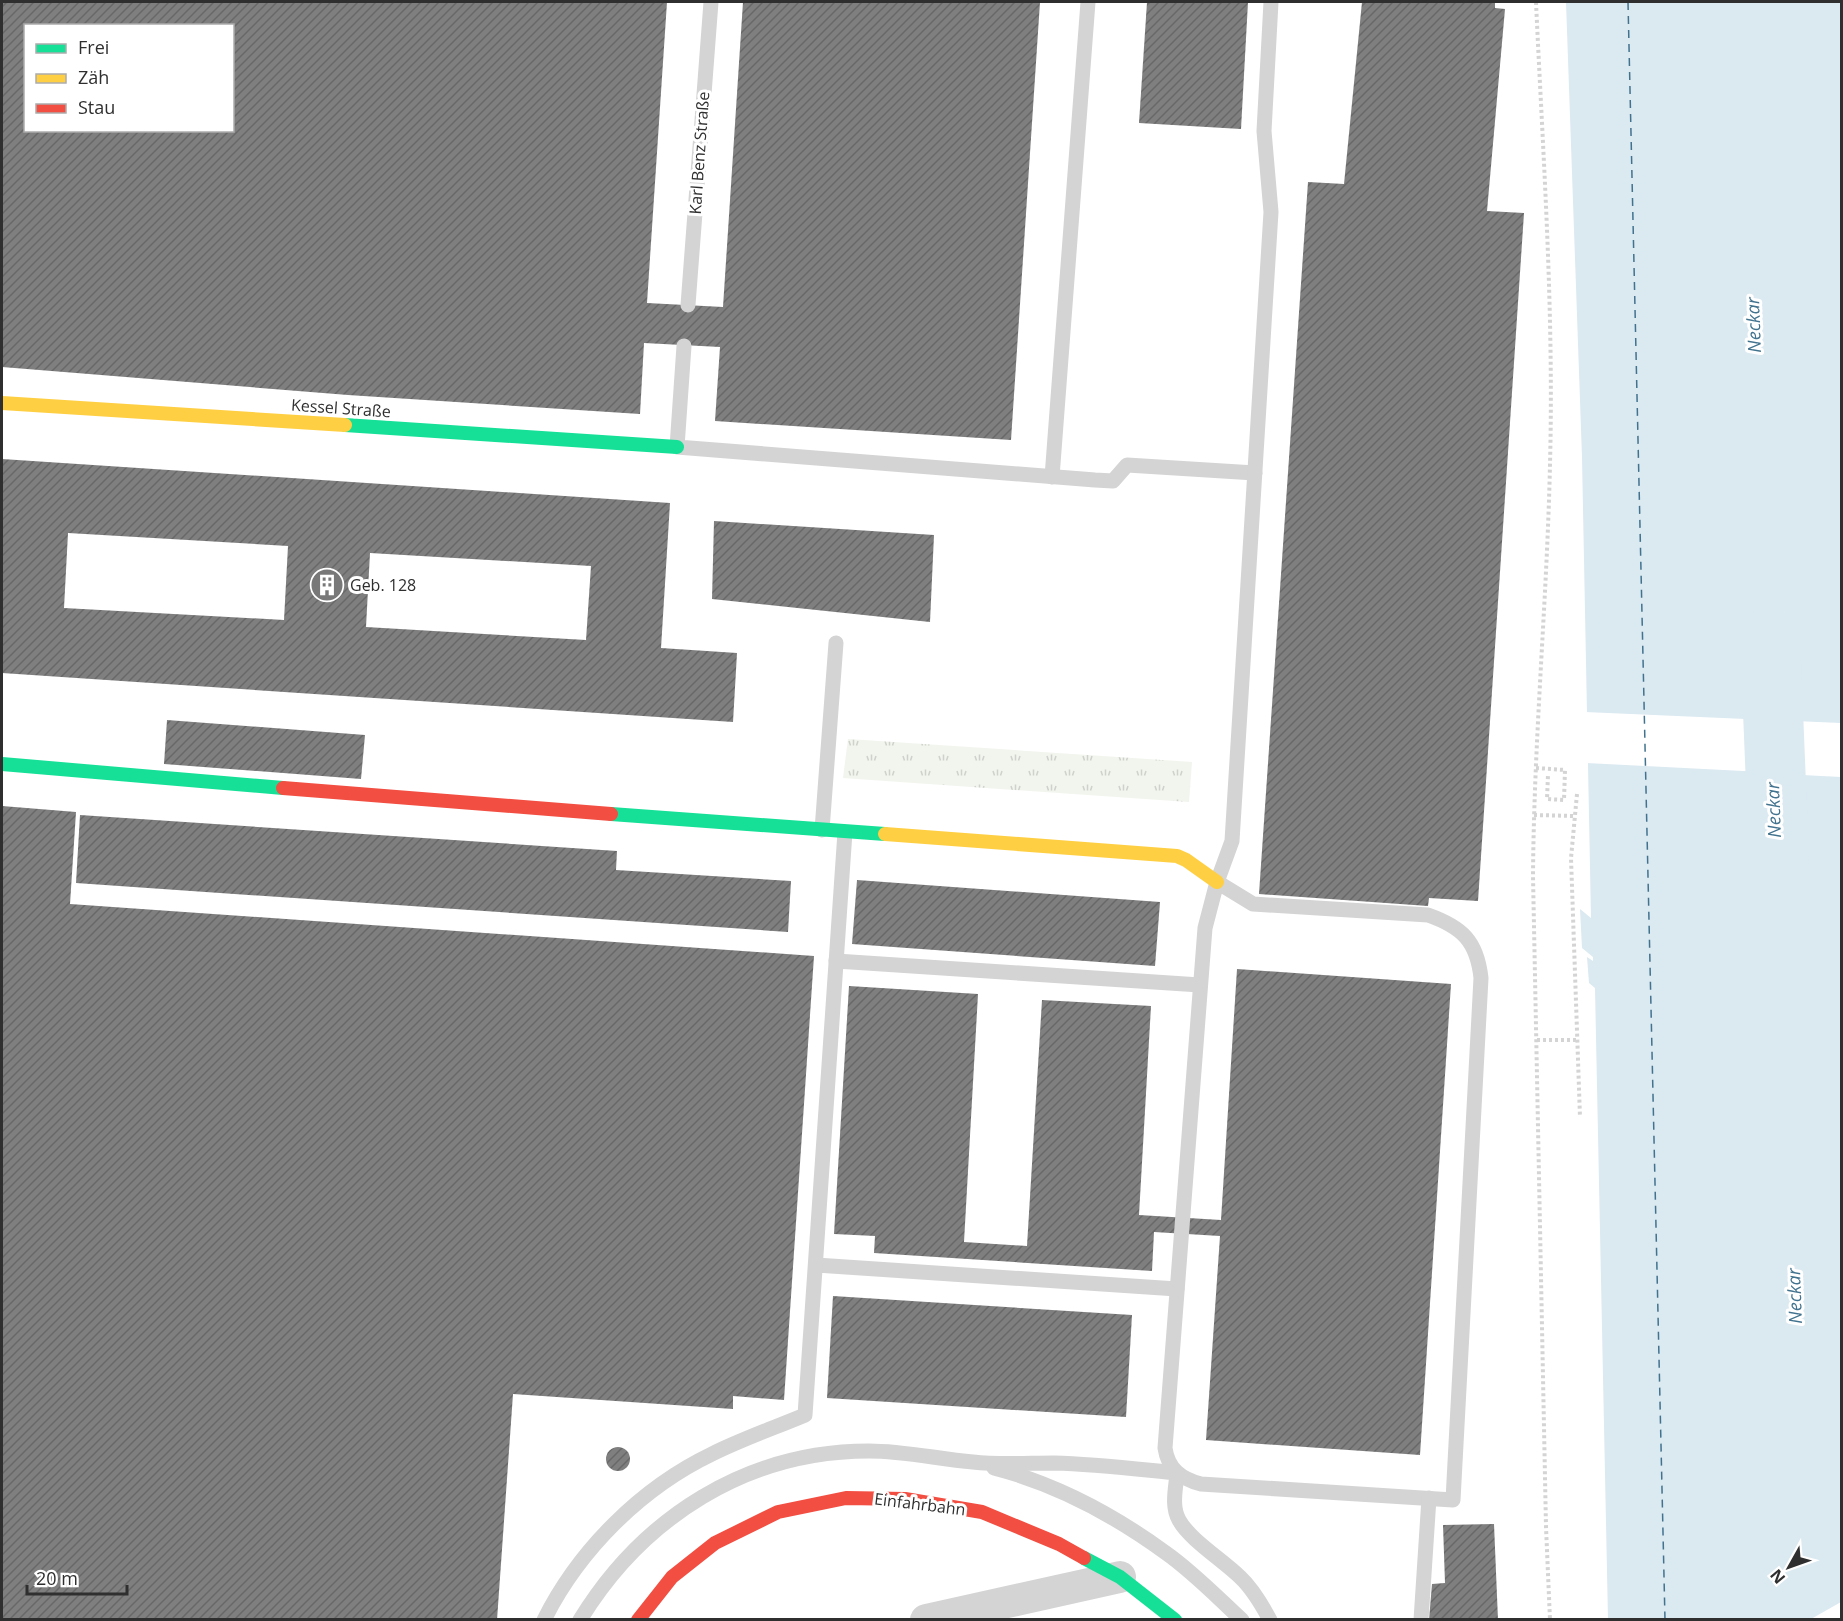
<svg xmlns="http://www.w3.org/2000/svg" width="1843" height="1621" viewBox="0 0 1843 1621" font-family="'Open Sans',sans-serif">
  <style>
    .grass { fill: url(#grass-tufts) }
    .water { fill: #dbe9f1; fill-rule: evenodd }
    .pier { fill: #fff }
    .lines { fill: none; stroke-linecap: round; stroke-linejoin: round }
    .river { stroke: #dbe9f1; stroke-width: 60 }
    .ferry { stroke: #41728e; stroke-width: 1.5; stroke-dasharray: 8 6; stroke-linecap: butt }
    .building { fill: url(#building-hatch); fill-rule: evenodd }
    .path { stroke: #d4d4d4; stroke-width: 4; stroke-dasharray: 3 3; stroke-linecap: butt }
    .lane { stroke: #d4d4d4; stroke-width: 15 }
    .street { stroke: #d4d4d4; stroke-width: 32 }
    .fast { stroke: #16e098; stroke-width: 14 }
    .slow { stroke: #ffcf43; stroke-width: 14 }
    .jam { stroke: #f24e42; stroke-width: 14 }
    .labels { text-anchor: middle; stroke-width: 6; stroke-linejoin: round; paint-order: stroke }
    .street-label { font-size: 16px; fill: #2f2f2f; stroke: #fff }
    .poi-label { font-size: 16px; fill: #2f2f2f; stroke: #fff; text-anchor: start }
    .water-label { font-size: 18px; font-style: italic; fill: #41728e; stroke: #fff }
  </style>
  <defs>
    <pattern id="grass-tufts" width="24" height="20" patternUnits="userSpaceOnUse" patternTransform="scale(1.5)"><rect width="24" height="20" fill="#f1f5ed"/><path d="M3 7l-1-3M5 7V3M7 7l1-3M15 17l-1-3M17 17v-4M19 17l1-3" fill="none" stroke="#cfd2cc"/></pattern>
    <pattern id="building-hatch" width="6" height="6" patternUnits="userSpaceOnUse" patternTransform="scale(1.5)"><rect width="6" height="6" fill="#7f7f7f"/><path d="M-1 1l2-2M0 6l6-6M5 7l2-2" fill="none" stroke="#686868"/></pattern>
  </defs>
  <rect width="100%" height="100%" fill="#fff"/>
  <path class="grass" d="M848,739L1192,762L1189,802L843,778Z"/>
  <path class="water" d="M1566,2H1841V1619H1608L1595,988L1589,983L1587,957L1593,961V957L1582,948L1580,909L1591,918L1582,457ZM1772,718L1786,731L1784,772L1779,776L1762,775L1757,771L1760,730Z"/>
  <g class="pier">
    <path d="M1585,712L1841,723V777L1782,774L1778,773L1781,771L1783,732L1772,722L1763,731L1760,769L1763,772L1586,763Z"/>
    <path d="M1841,1602V1619H1811Z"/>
  </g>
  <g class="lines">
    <path class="river" d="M1770,637L1779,859"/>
    <path class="ferry" d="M1628,2L1665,1620"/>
  </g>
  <g class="building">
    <path d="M2,2H667L647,303L723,307L743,2H1040L1011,440L715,421L720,347L644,343L640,414L348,395L2,367ZM26,26H232V130H26Z"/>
    <path d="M1147,2H1248L1241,129L1139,123Z"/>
    <path d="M1362,2H1495V8L1505,9L1487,211L1524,213L1478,901L1429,898L1428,906L1259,894L1308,182L1344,184Z"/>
    <path d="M2,459L670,503L661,648L737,653L733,722L2,673ZM68,533L288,546L284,620L64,608ZM370,553L591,566L586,640L366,627Z"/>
    <path d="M714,521L934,535L930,622L712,599Z"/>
    <path d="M167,720L365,735L361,779L164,764Z"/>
    <path d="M2,806L76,812L70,904L814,956L784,1400L733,1396V1409L513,1394L497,1620H2Z"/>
    <path d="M80,815L617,851L616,870L791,881L788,932L76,883Z"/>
    <path d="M857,880L1160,902L1155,966L852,944Z"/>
    <path d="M1237,969L1451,984L1420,1455L1206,1440L1220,1236L1154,1232L1152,1271L874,1253L875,1236L834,1234L849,986L978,994L964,1242L1027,1246L1042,1000L1151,1006L1139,1215L1221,1220Z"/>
    <path d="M833,1296L1132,1315L1126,1417L827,1398Z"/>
    <circle cx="618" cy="1459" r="12"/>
    <path d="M1494,1524L1498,1620H1429L1432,1584L1445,1583L1443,1525Z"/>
  </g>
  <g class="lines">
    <g class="path">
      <path d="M1536,2C1543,155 1554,310 1550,464C1547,601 1534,738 1533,876L1546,1527L1550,1620"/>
      <path d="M1536,768L1565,770L1564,800L1547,799L1548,775"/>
      <path d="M1577,794L1571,858L1580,1117"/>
      <path d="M1534,815L1575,816"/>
      <path d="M1537,1040H1578"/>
    </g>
    <g class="lane">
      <path d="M688,305L711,2"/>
      <path d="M684,346L677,447L1095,480L1113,481L1127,465L1255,473"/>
      <path d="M1052,477L1088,2"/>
      <path d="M822,830L836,643"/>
      <path d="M1217,882L1253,904L1428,915C1462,927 1477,941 1481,978L1453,1500L1201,1484C1181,1479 1168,1469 1165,1448L1205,928L1217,882L1232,841L1271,212L1264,131L1271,2"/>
      <path d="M836,961L1200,985"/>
      <path d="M816,1265L1177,1289"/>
      <path d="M994,1468C1056,1484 1114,1515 1166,1553C1193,1572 1217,1597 1242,1620"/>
      <path d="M1177,1473C1176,1488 1171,1506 1179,1520C1189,1539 1224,1561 1240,1577C1253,1589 1262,1605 1270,1620"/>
      <path d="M544,1620C579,1550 641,1488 712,1454C742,1439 774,1428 805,1415L845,832"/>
      <path d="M580,1620C643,1517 747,1451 869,1451C904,1451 938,1459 973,1462C999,1465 1028,1463 1054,1463C1095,1464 1136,1469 1177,1473"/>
      <path d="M1421,1620L1429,1498"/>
    </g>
    <path class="street" d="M926,1620L1120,1577"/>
    <g class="fast">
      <path d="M345,425L677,447"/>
      <path d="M2,764L283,788"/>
      <path d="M611,814L885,834"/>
      <path d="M1084,1558L1120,1577L1175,1620"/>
    </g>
    <g class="slow">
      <path d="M2,403L345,425"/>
      <path d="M885,834L1177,856L1186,860L1217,882"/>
    </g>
    <g class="jam">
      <path d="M283,788L611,814"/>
      <path d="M638,1620L672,1577L715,1543L778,1512L846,1498L905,1499L982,1512L1059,1544L1084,1558"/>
    </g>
  </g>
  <defs>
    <symbol id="building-disc" viewBox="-11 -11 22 22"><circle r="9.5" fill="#787878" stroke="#fff"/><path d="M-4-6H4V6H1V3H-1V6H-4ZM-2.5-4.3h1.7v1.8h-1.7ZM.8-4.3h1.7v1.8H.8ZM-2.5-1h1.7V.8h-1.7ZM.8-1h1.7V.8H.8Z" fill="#fff"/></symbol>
  </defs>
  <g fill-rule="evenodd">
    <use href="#building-disc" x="308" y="566" width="38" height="38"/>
  </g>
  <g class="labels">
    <g class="street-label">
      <text transform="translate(699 153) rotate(-86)" y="6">Karl Benz Straße</text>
      <text transform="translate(341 408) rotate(4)" y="6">Kessel Straße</text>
      <text transform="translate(920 1504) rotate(7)" y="6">Einfahrbahn</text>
    </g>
    <g class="poi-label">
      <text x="350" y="591">Geb. 128</text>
    </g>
    <g class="water-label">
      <text transform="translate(1754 325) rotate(-92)" y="6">Neckar</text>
      <text transform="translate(1774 810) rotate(-92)" y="6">Neckar</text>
      <text transform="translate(1795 1296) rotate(-92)" y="6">Neckar</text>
    </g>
  </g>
  <rect width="1843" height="1621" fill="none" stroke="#2f2f2f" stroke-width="6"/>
  <rect x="24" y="24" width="210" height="108" fill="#ffffff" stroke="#acacac" stroke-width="1.5"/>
  <rect x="36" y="44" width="30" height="9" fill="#16e098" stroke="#acacac" stroke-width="1.5"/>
  <text x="78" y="54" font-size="18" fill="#2f2f2f">Frei</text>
  <rect x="36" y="74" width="30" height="9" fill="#ffcf43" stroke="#acacac" stroke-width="1.5"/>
  <text x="78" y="84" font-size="18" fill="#2f2f2f">Zäh</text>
  <rect x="36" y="104" width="30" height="9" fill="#f24e42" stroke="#acacac" stroke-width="1.5"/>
  <text x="78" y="114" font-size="18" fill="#2f2f2f">Stau</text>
  <g transform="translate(1789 1567) rotate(230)" stroke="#ffffff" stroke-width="4.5" paint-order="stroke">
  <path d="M0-4.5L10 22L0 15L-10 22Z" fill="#2f2f2f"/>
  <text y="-9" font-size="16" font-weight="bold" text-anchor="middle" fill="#2f2f2f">N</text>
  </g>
  <path d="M27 1585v9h100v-9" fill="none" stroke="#2f2f2f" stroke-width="3"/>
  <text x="36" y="1585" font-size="18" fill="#2f2f2f" stroke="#ffffff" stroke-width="4.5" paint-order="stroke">20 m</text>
</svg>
